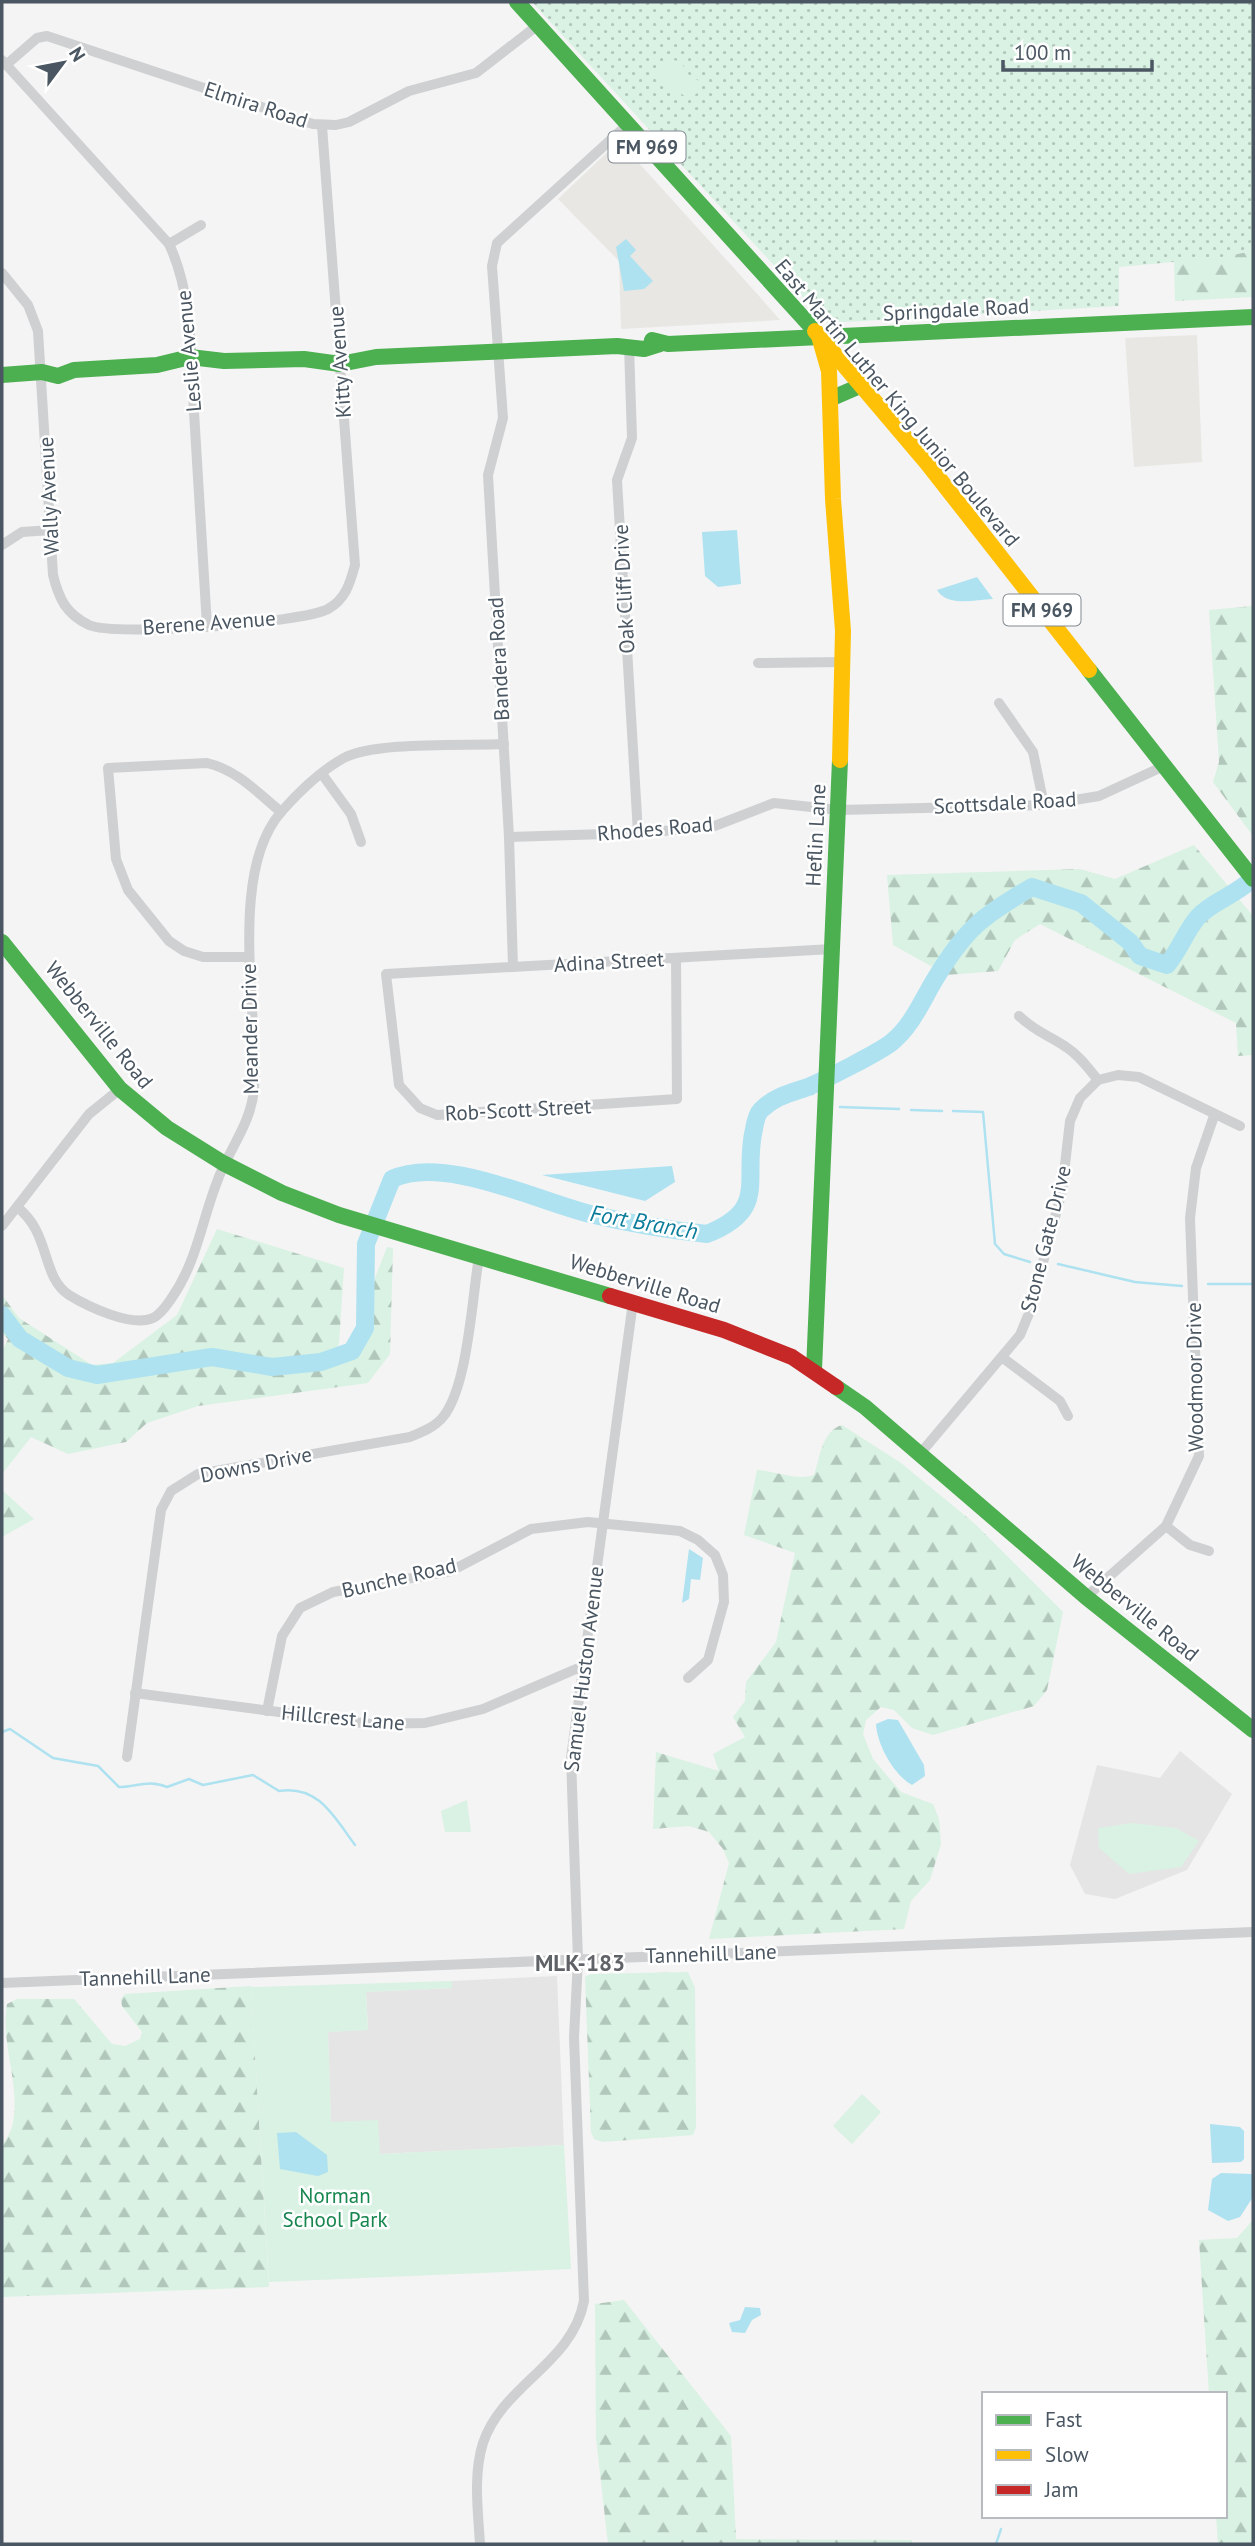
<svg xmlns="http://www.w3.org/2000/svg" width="1255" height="2546" viewBox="0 0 1255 2546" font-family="'PT Sans',sans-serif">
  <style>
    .commercial { fill: #e8e7e3 }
    .education { fill: #e6e5e6 }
    .grass { fill: url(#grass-dots) }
    .forest { fill: url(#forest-firs) }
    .park { fill: #d9f2e3 }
    .water { fill: #aee2f0 }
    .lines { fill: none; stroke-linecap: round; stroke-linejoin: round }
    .stream { stroke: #aee2f0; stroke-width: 2.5 }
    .river { stroke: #aee2f0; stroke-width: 18 }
    .street { stroke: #ced0d2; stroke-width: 10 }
    .fast { stroke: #4caf50; stroke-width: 16 }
    .slow { stroke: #ffc107; stroke-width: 16 }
    .jam { stroke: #c62828; stroke-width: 16 }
    .labels { text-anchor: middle; stroke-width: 5; stroke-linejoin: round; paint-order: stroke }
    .shield { fill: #fff; stroke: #808990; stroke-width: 2 }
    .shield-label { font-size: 19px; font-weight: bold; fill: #4a5661 }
    .street-label { font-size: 21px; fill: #4a5661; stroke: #fff }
    .park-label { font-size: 21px; fill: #17864f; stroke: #fff }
    .water-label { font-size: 23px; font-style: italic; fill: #0c7c9b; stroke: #fff }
    .neighbourhood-label { font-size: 23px; font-weight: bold; fill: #5f6368; stroke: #fff }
  </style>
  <defs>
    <pattern id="grass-dots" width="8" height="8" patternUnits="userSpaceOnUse" patternTransform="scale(1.75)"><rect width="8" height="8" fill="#d9f2e3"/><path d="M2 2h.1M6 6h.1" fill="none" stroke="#b2c7bb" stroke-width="1.8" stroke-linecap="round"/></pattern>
    <pattern id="forest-firs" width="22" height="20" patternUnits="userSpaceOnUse" patternTransform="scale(1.75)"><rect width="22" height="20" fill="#d9f2e3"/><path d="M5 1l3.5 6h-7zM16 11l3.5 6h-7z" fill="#b2c7bb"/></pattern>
  </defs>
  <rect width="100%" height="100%" fill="#f4f4f4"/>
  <g class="commercial">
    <path d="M619,141L751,287L780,320L621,329L619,261L558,199Z"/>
    <path d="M1197,335L1202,462L1134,467L1125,338Z"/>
  </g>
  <g class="education">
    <path d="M1180,1751L1232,1794L1187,1870L1115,1899L1085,1894L1070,1865L1097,1765L1160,1778Z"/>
    <path d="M557,1976L564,2145L380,2154L331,2122L328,2032L368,2029L366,1992L452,1988V1981Z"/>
  </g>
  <path class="grass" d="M532,2H1253V251L1217,258L1119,267V306L827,323Z"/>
  <g class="forest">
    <path d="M1253,251V297L1175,301L1174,259L1217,258Z"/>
    <path d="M1253,606V836L1213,782L1219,762L1209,610Z"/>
    <path d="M1194,845L1253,916V1055L1238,1056L1236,1023L1040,924L1015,940L998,971L947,975L893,945L887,875L1080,869L1115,879Z"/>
    <path d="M217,1229L344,1268L339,1343L335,1363L355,1355L367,1331L375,1278L387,1247L393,1248L390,1354L368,1383L198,1406L147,1423L126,1442L68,1454L31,1437L2,1474V1352L8,1339L2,1333V1295L19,1318L92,1365L113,1363L177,1315Z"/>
    <path d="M842,1425L901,1463L974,1523L1063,1612L1047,1690L1034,1706L933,1735L912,1728L894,1710L881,1707L866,1720L863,1734L873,1759L901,1792L933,1804L939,1819L941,1844L930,1880L911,1901L904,1929L709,1939L729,1863L723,1849L709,1832L689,1826L653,1829L656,1752L719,1771L713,1754L745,1737L733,1717L745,1701L746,1682L776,1642L795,1553L744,1535L757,1470C774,1471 799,1481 814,1475C820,1457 822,1431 842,1425Z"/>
    <path d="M2,1490L34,1519L2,1537Z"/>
    <path d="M688,1972L695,1988L696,2127L693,2135L603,2142L594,2139L591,2132L585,1977L591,1974Z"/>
    <path d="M251,1986L269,2287L2,2297V2147C5,2140 10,2134 12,2127C22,2087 0,2045 7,2004L17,1999H74L112,2044L125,2046L140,2039L142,2032L122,2006L121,1999L125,1994Z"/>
    <path d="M1253,2220V2544H1218L1216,2516H1225V2394H1209L1199,2240L1237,2238Z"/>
    <path d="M624,2300L731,2436L736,2539L912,2540V2544H608L596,2438L595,2304Z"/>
  </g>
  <g class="park">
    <path d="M670,59L681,62L688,74L699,81V91L695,95L685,96L657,81L656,67Z"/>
    <path d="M467,1800L471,1832H445L441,1811Z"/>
    <path d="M1132,1823L1176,1828L1199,1841L1181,1867L1129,1874L1099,1848L1098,1828Z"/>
    <path d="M452,1981V1988L366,1992L368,2030L328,2032L331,2122L378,2120L380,2154L564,2145L571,2269L269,2282L251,1987Z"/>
    <path d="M862,2094L881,2112L852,2144L833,2126Z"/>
  </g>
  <g class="water">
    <path d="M626,239L636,250L630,256L653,281L644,289L624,291L616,247Z"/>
    <path d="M737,530L741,584L718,587L705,576L702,532Z"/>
    <path d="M977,577L993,599C974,600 947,607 937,590Z"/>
    <path d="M672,1166L675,1182L645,1201L542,1175Z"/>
    <path d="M689,1549L703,1558L700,1580L691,1579L689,1599L682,1603Z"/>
    <path d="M888,1719L898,1720L924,1765L925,1776L912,1785C894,1775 877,1745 876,1724Z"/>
    <path d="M1210,2124L1240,2127L1244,2131V2159L1241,2162L1212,2163Z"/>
    <path d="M296,2132L327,2155L328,2172L318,2176L280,2169L277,2133Z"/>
    <path d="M1221,2173L1253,2174V2197L1240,2217L1228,2221L1208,2210L1212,2179Z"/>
    <path d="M745,2307L760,2308L761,2315L752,2320L745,2333L732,2332L729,2323L740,2320Z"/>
  </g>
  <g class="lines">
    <g class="stream">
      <path d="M802,1089L813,1094"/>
      <path d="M840,1107L899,1109"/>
      <path d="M911,1110L942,1111"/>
      <path d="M953,1111L983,1112L995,1244L1004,1254L1030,1262"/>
      <path d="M1058,1264L1135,1282L1182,1286"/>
      <path d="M1208,1284H1253"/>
      <path d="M2,1732L10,1729L53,1758L98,1766L119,1787C136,1787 149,1779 167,1787L189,1779L203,1785L253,1775L279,1791C319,1785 334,1817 355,1845"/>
      <path d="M996,2544L1001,2529"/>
    </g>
    <path class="river" d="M2,1315L20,1339L68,1368L97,1375L212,1357L272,1367L321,1362L352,1351L365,1328L366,1244L392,1179C444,1155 535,1200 590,1214C628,1223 668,1230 707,1234C770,1209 742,1180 754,1129C755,1123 757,1114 761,1110C775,1096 791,1093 808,1087C824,1080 880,1052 892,1042C913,1025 923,998 937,976C967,927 984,915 1032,887L1081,903L1130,942L1140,956L1167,965C1179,951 1187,929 1198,917C1212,901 1237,895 1253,878"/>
    <g class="street">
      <path d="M2,60L169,244C193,295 191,356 194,412C198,483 203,555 207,626"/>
      <path d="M6,65L37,38L47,36L313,124L336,125L349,122L409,91L476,73L538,25"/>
      <path d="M169,244L201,225"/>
      <path d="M2,273L28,305L38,331L53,575C59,599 66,614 89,625C116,637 302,623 328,609C346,599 350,583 355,565L322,126"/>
      <path d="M629,346L632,438L617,480L638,833"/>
      <path d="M2,545L22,532L51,530"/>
      <path d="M758,663L843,662"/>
      <path d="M999,703L1033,752L1044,805"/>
      <path d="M322,774L351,814L361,842"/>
      <path d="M509,837L638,833L712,827L774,803L839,810L1044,805L1099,796L1164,766"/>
      <path d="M249,957H203L184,951L169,941L128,890L116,859L108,768L207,763C237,770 258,793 281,812"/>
      <path d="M676,958L677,1099L437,1115L420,1108L399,1085L386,974L832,949"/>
      <path d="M513,967L509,837L488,475L503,418L492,266L497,243L627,125"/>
      <path d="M1019,1016C1037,1033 1047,1034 1066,1047C1079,1055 1088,1068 1098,1080L1118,1075L1139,1077L1240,1126"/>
      <path d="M17,1207C51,1233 41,1277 69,1295C87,1306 132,1328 153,1318C161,1314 166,1306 171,1299C197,1262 201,1223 217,1182C228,1150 251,1125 254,1089C259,1013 227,872 282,811C298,793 321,771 342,759C372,741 466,746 504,744"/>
      <path d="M2,1226L89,1114L120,1089"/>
      <path d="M1003,1358L1060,1401L1068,1416"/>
      <path d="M919,1455L1020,1335L1030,1311L1062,1191L1070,1121L1080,1098L1098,1080"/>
      <path d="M1166,1526L1190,1545L1209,1551"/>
      <path d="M1086,1597L1166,1526L1199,1456L1190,1218L1196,1168L1214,1116"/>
      <path d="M135,1693L370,1724L425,1723L483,1709L583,1666"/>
      <path d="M267,1711L282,1636L300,1608L333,1592L451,1571L531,1529L588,1522L680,1531L698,1540L715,1555L723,1575L724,1602L708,1660L688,1678"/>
      <path d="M127,1757L161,1510L171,1491L198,1474L410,1437C422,1432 435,1427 443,1417C468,1386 472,1298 479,1257"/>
      <path d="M2,1983L1253,1932"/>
      <path d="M480,2544C478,2511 473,2475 483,2443C503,2384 572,2364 584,2301L574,2037L578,1960L571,1758L633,1302"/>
    </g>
    <g class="fast">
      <path d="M517,2L815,331"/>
      <path d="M652,340L668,344L1253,317"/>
      <path d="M2,375L42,372L58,376L74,370L157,365L190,357L224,361L304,359L340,364L376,357L617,346L644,349L660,344"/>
      <path d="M830,399L860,386"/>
      <path d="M1089,670L1253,879"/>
      <path d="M2,942L120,1089L167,1128L223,1163L282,1193L339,1215L610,1296"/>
      <path d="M814,1370L840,760"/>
      <path d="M836,1387L865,1407L1086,1597L1253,1730"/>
    </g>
    <g class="slow">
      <path d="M815,331L927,463L1089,670"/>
      <path d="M819,336L829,371L833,499L843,631L840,760"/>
    </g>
    <path class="jam" d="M610,1296L724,1330L792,1357L836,1387"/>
  </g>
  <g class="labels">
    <g class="shield">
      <rect x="608.5" y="131.5" width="77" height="31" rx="5"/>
      <rect x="1003.5" y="594.5" width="77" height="31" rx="5"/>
    </g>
    <g class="shield-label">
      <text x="647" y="154">FM 969</text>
      <text x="1042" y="617">FM 969</text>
    </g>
    <g class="street-label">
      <text transform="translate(256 105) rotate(18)" y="7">Elmira Road</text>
      <text transform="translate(956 310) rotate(-3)" y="7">Springdale Road</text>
      <text transform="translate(189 351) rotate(-95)" y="7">Leslie Avenue</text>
      <text transform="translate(340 362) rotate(-94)" y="7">Kitty Avenue</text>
      <text transform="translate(897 403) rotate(50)" y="7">East Martin Luther King Junior Boulevard</text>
      <text transform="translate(49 496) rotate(-93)" y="7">Wally Avenue</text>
      <text transform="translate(624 589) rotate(-93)" y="7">Oak Cliff Drive</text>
      <text transform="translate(209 623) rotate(-4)" y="7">Berene Avenue</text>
      <text transform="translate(499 659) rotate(-93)" y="7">Bandera Road</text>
      <text transform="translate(1005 803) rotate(-3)" y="7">Scottsdale Road</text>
      <text transform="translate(655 829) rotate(-5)" y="7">Rhodes Road</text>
      <text transform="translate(816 835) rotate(-87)" y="7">Heflin Lane</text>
      <text transform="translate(609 962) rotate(-3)" y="7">Adina Street</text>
      <text transform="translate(99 1025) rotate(51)" y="7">Webberville Road</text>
      <text transform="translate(250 1029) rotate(-91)" y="7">Meander Drive</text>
      <text transform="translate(518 1110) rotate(-3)" y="7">Rob-Scott Street</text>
      <text transform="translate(1046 1239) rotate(-76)" y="7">Stone Gate Drive</text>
      <text transform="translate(645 1284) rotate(17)" y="7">Webberville Road</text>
      <text transform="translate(1195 1377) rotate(-91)" y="7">Woodmoor Drive</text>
      <text transform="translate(256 1465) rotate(-11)" y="7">Downs Drive</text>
      <text transform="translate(399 1578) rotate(-13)" y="7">Bunche Road</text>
      <text transform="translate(1135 1608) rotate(39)" y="7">Webberville Road</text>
      <text transform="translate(584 1669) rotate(-83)" y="7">Samuel Huston Avenue</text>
      <text transform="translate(343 1718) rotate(5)" y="7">Hillcrest Lane</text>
      <text transform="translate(711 1954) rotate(-2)" y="7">Tannehill Lane</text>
      <text transform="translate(145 1977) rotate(-2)" y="7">Tannehill Lane</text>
    </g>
    <g class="park-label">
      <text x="335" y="2203">Norman<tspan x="335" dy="24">School Park</tspan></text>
    </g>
    <g class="water-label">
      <text transform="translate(644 1222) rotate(10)" y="8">Fort Branch</text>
    </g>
    <g class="neighbourhood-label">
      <text x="580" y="1971">MLK-183</text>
    </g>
  </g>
  <rect width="1255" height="2546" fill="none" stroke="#4a5661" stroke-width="7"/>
  <rect x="982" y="2392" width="245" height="126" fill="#ffffff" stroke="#b7bbc0" stroke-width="2"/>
  <rect x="996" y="2415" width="35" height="10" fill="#4caf50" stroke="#b7bbc0" stroke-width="2"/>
  <text x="1045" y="2427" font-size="21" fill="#4a5661">Fast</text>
  <rect x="996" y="2450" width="35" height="10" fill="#ffc107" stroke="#b7bbc0" stroke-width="2"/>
  <text x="1045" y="2462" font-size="21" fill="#4a5661">Slow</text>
  <rect x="996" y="2485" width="35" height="10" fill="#c62828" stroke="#b7bbc0" stroke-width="2"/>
  <text x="1045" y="2497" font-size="21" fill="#4a5661">Jam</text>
  <g transform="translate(63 63) rotate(58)" stroke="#ffffff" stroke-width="5" paint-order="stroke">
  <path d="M0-5L12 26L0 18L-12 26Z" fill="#4a5661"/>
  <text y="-10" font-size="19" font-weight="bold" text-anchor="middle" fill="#4a5661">N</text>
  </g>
  <path d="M1003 60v10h149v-10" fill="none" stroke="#4a5661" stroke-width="3.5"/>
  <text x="1014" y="60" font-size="21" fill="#4a5661" stroke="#ffffff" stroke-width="5" paint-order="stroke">100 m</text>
</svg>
